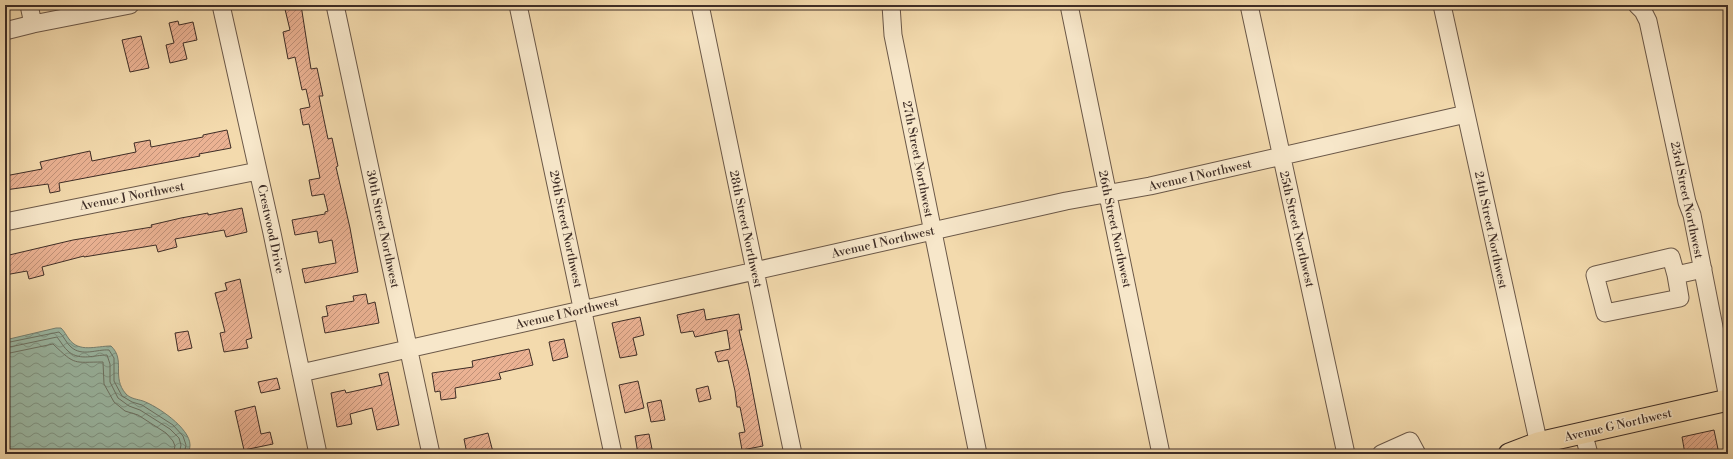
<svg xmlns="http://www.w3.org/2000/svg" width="1733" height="459" font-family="'Libre Bodoni',serif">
	<defs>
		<pattern id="water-waves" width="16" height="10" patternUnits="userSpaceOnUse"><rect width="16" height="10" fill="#9bbba8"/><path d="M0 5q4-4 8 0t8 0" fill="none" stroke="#809889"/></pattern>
		<pattern id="building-hatch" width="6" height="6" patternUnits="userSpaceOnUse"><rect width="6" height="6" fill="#ebb293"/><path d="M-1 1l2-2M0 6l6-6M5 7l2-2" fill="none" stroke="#c09178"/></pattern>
	</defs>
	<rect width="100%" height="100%" fill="#f3daad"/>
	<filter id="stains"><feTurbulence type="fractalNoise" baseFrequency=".005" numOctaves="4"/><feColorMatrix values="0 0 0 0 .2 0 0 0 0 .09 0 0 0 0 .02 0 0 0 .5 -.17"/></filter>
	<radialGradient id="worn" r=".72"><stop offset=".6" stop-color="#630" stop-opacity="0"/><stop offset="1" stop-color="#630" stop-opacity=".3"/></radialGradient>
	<!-- water -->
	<path fill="url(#water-waves)" stroke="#768274" d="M56,328H61C65,332 66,335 69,339C79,353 96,346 111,346C126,360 111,377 126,394C131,399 137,399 143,401C157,406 190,428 190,445C190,448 189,451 188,454H5V340Z"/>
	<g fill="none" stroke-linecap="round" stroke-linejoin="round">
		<!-- shore -->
		<path stroke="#6c7467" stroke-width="1" d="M5,343L59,332C64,336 66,343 71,347C82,357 97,349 109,350L114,358V381L122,396L132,402L142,405L173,425L183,436L186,445L184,454
			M5,348L57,337C61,342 64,348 69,352C81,361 94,355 107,355L110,364V382L118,398L129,406L140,410L170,429L179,438L181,445L179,454
			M5,354L53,344C76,366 73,362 103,362L104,384L114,402L125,411L138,415L166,433L173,441L175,446L173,454"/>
	</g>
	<!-- building -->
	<path fill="url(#building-hatch)" stroke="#3e2d26" d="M284,5H301L311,69L317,68L323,96H319L328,139L332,138L338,166L336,167L350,228L358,272L305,283L302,269L336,263L332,240L319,243L317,231L295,235L292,220L325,214V212L328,211L324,194L312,196L309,180L320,178L309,124L303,125L300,109L310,107L306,89L302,90L295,57L288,59L283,32L290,30Z
		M178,21L179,25L193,22L197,40L183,43L187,59L170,63L166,45L174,43L169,23Z
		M141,36L149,68L130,72L122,40Z
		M227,130L231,148L199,154L200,156L59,183L60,191L50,193L48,184L5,190V176L42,169L40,162L90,151L92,161L136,152L134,143L150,140L151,147L203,137V135Z
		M242,208L247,232L226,237L224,230L175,239L177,247L158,252L156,245L84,257V256L42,267L44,275L29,279L27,271L5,275V256L73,240L152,227L151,225L181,218L208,213V215Z
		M240,279L252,338L246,340L248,348L224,352L220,333L225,332L215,293L227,290L225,283Z
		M366,294L368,304L375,302L379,323L325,333L322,317L328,316L326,306L354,301L353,296Z
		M704,309L706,320L739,314L742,330H739L749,372L763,446L742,450L739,433L745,432L740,407H737L735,391L728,360L718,362L715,352L730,349L727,330L695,337L693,331L681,333L677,315Z
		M640,317L644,335L633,338L637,355L620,358L612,323Z
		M188,331L192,348L178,351L175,333Z
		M564,339L568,357L553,361L549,342Z
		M529,349L533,365L499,373L501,379L455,388L456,398L441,400L440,391L435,392L432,373L473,367L472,361Z
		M388,372L399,425L377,430L372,408L350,414L352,424L337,427L331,393L345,390L346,393L382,385L379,374Z
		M277,378L280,389L261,393L258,382Z
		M638,381L644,408L625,413L619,385Z
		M708,386L711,399L699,402L696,389Z
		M661,400L665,420L651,422L647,403Z
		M255,406L261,434L270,432L273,444L244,450L235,411Z
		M1714,430L1719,454H1685L1682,437Z
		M488,433L493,452L467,454L464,439Z
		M649,434L653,454H638L635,436Z"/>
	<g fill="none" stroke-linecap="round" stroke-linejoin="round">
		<defs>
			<path id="minor" d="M29,5L33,24
				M221,5L272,233L318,454
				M335,5L431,454
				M518,5L613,454
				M700,5L793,454
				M891,5L893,35L978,454
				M1069,5L1161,454
				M1249,5L1346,454
				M1442,5L1541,454
				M1637,5L1643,11L1648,21L1687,202L1692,215L1728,398
				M5,31L33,24L130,5
				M5,222L258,171
				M1676,275L1671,257L1595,275L1605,313L1680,298L1676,275L1703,269
				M301,373L1066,201L1150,186L1466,114
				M1583,432L1589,454
				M1381,454L1410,441L1417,454"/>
			<path id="major" d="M1509,454L1538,443L1728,400"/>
		</defs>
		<!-- minor casing -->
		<use href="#minor" stroke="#6b5848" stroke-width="19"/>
		<!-- major casing -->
		<use href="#major" stroke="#3e2d26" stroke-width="23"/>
		<!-- minor -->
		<use href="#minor" stroke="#f7e7ca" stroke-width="17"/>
		<!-- major -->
		<use href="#major" stroke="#f3daad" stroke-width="21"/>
	</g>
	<g text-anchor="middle" stroke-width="3" stroke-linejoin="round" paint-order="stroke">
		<!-- street labels -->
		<g font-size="12" fill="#3e2d26" stroke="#f7e7ca">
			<text transform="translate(918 159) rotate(79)" y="4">27th Street Northwest</text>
			<text transform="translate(1200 175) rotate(-13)" y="4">Avenue I Northwest</text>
			<text transform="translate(132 196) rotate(-11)" y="4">Avenue J Northwest</text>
			<text transform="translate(1687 200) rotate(78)" y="4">23rd Street Northwest</text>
			<text transform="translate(271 229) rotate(78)" y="4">Crestwood Drive</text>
			<text transform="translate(383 229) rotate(78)" y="4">30th Street Northwest</text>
			<text transform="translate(566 229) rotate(78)" y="4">29th Street Northwest</text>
			<text transform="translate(746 229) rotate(78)" y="4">28th Street Northwest</text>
			<text transform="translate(1115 229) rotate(78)" y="4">26th Street Northwest</text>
			<text transform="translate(1297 229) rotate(77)" y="4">25th Street Northwest</text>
			<text transform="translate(1491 230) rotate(78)" y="4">24th Street Northwest</text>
			<text transform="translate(883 242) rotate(-13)" y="4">Avenue I Northwest</text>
			<text transform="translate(567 313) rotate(-13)" y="4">Avenue I Northwest</text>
			<text transform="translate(1618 425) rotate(-13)" y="4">Avenue G Northwest</text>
		</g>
	</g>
	<!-- margin -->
	<rect width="1733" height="459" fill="none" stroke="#f3daad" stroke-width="20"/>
	<rect x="6" y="6" width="1721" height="447" fill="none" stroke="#3e2d26" stroke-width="2"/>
	<rect x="10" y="10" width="1713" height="439" fill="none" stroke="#3e2d26"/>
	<rect width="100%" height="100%" filter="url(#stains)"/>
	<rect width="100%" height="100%" fill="url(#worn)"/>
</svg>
